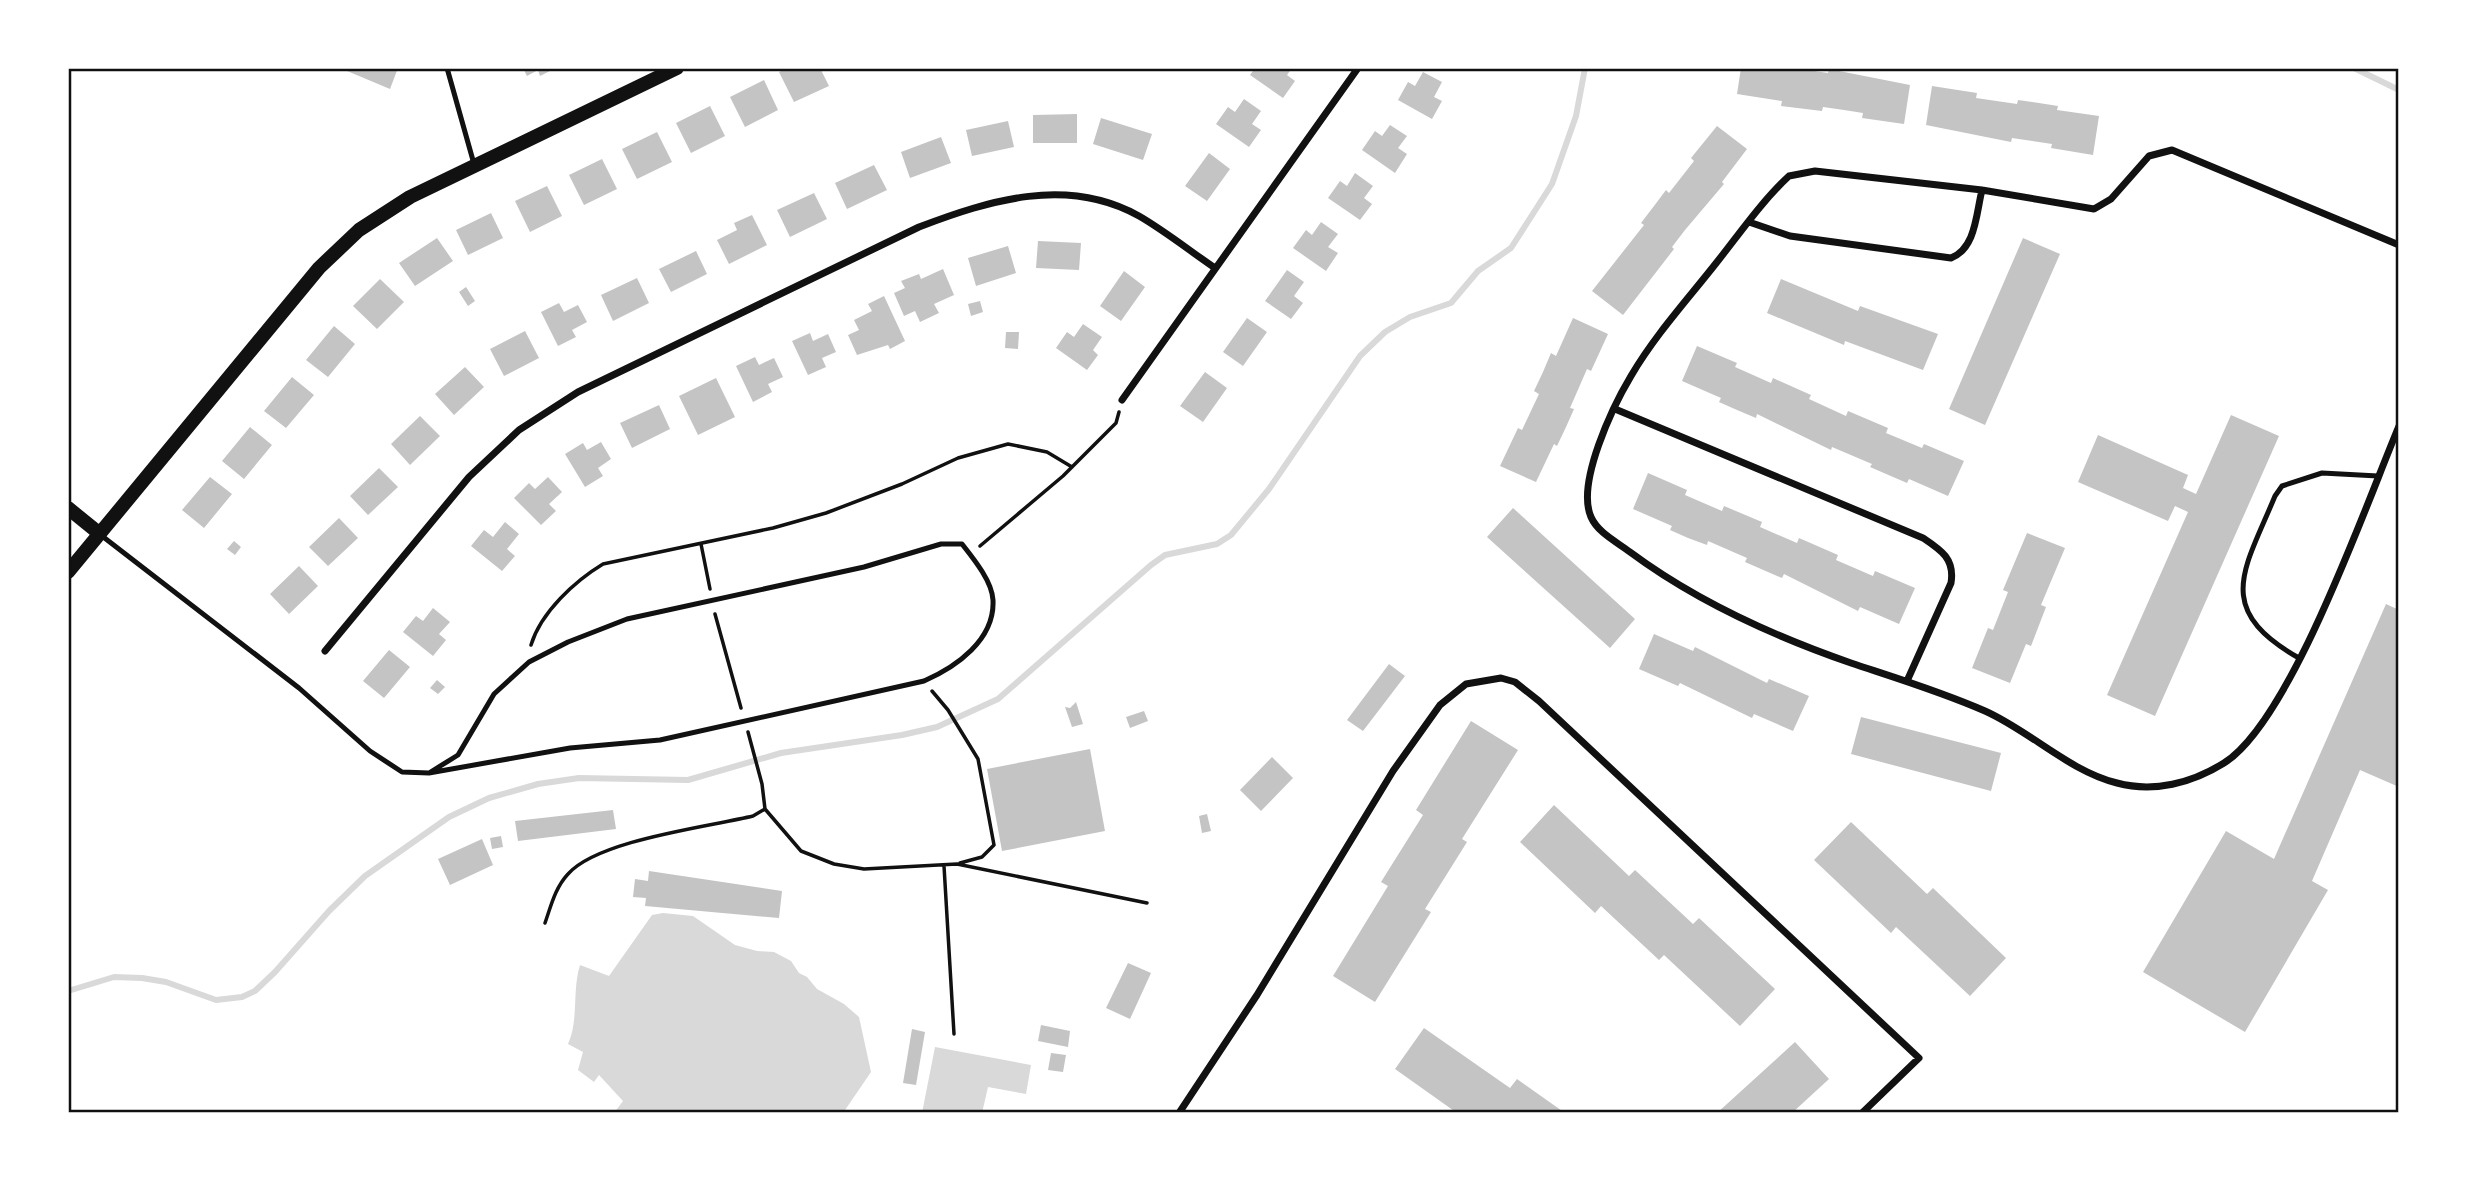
<svg xmlns="http://www.w3.org/2000/svg" width="2467" height="1181" font-family="Helvetica,sans-serif">
	<rect width="100%" height="100%" fill="#fff"/>
	<!-- water -->
	<path fill="#d9d9d9" d="M663,913L693,916L735,945L757,951L774,952L791,961L799,973L807,977L817,989L844,1004L859,1017L871,1072L843,1113H614L623,1101L599,1075L594,1082L578,1070L583,1052L568,1044C579,1020 572,990 580,965L609,976L652,915Z
		M935,1047L1031,1065L1026,1094L988,1087L982,1113H922Z"/>
	<g fill="none" stroke-linecap="round" stroke-linejoin="round">
		<!-- stream -->
		<path stroke="#d9d9d9" stroke-width="6" d="M2354,68L2399,90
			M68,991L114,977L142,978L166,982L216,1000L242,997L255,991L275,972L329,911L365,876L449,817L489,798L538,784L579,778L688,780L781,753L902,735L937,727L998,699L1151,565L1165,555L1217,544L1231,535L1269,489L1360,356L1385,332L1410,317L1451,303L1478,271L1511,248L1552,184L1576,116L1585,68"/>
	</g>
	<!-- building -->
	<path fill="#c4c4c4" d="M340,68H398L390,89Z
		M523,68H556L540,76L538,70L527,76Z
		M788,68H820L829,86L794,102L779,72Z
		M1255,68H1292L1287,75L1295,81L1283,98L1250,75Z
		M1741,68H1794L1828,73L1829,69L1910,85L1904,124L1862,118L1863,113L1844,110L1823,107L1822,111L1781,106L1782,101L1737,94Z
		M1423,72L1442,82L1434,97L1442,101L1432,119L1398,100L1408,82L1415,86Z
		M764,80L778,110L745,127L730,97Z
		M1932,86L1977,93L1976,98L2017,104L2018,100L2039,103L2058,106L2057,110L2099,116L2093,155L2051,148L2052,144L2012,138L2011,142L1926,125Z
		M1244,99L1261,111L1252,124L1261,130L1249,147L1216,124L1228,107L1235,112Z
		M710,106L725,136L691,153L676,123Z
		M1077,114V143H1033V115Z
		M1101,118L1152,134L1143,160L1093,144Z
		M1008,121L1014,147L972,156L966,130Z
		M1390,125L1407,136L1398,148L1407,154L1395,173L1362,150L1375,131L1382,136Z
		M1717,126L1747,149L1722,182L1724,184L1685,230L1672,247L1674,249L1623,315L1592,291L1644,225L1641,223L1654,206L1666,190L1669,193L1694,161L1691,158Z
		M657,132L672,162L637,179L622,149Z
		M941,137L951,163L910,178L901,152Z
		M1209,153L1230,169L1207,201L1185,186Z
		M602,159L617,189L584,205L569,175Z
		M874,165L887,190L847,209L835,183Z
		M1355,173L1373,186L1364,198L1372,204L1360,220L1328,198L1340,181L1347,186Z
		M547,186L562,216L530,232L515,201Z
		M814,193L827,219L790,237L777,210Z
		M491,213L503,238L468,255L456,230Z
		M752,215L767,245L729,264L717,240L737,230L734,223Z
		M1321,222L1338,234L1328,247L1338,253L1326,271L1293,248L1306,230L1312,235Z
		M437,238L453,261L415,286L399,263Z
		M2023,238L2060,254L1985,425L1949,409Z
		M1038,241L1081,243L1079,270L1036,268Z
		M1008,246L1016,273L976,286L968,258Z
		M696,251L707,274L671,292L659,269Z
		M943,269L954,295L934,304L939,313L920,322L915,311L904,316L894,293L905,288L901,281L919,274L921,279Z
		M1287,270L1304,282L1294,296L1303,303L1291,319L1265,301Z
		M1124,271L1145,287L1121,321L1100,306Z
		M637,278L649,303L613,321L601,295Z
		M380,279L404,302L377,329L353,306Z
		M1781,279L1858,311L1860,306L1938,334L1923,370L1845,341L1844,345L1767,313Z
		M466,287L475,301L468,306L459,292Z
		M884,296L905,341L890,349L888,345L857,355L848,335L859,330L854,320L872,311L868,304Z
		M980,301L983,312L971,316L968,304Z
		M559,303L564,312L578,305L587,322L572,330L576,337L558,346L541,312Z
		M1247,318L1267,332L1243,366L1223,352Z
		M1573,318L1608,334L1591,371L1587,369L1570,408L1574,409L1566,427L1557,446L1554,444L1536,482L1500,466L1518,428L1522,430L1539,394L1534,391L1543,372L1551,353L1556,356Z
		M1083,324L1102,337L1093,350L1098,355L1087,370L1056,348L1067,332L1074,337Z
		M334,326L355,344L328,377L306,360Z
		M525,331L539,358L504,376L490,349Z
		M1006,332H1019L1018,349L1005,348Z
		M810,333L813,341L828,334L836,352L822,358L826,367L808,375L792,341Z
		M1697,346L1737,363L1735,367L1771,383L1773,378L1811,395L1809,399L1846,416L1848,411L1888,428L1886,433L1922,448L1924,444L1964,461L1948,496L1909,479L1907,483L1870,467L1872,464L1832,447L1831,450L1757,414L1756,418L1737,410L1719,402L1721,398L1682,381Z
		M755,357L759,365L774,358L783,377L768,384L772,392L753,402L736,366Z
		M465,367L484,387L454,415L435,394Z
		M1205,372L1227,388L1203,422L1180,406Z
		M292,377L314,395L286,428L264,411Z
		M716,378L735,417L698,435L679,396Z
		M659,405L670,429L632,448L620,423Z
		M2231,415L2279,436L2155,716L2107,695L2188,512L2175,506L2168,521L2078,482L2098,435L2188,475L2183,488L2196,494Z
		M420,416L440,436L410,465L391,444Z
		M250,427L272,445L244,479L222,461Z
		M601,442L611,459L598,468L603,476L585,487L565,454L583,443L587,450Z
		M379,468L398,487L368,515L350,496Z
		M1648,473L1687,490L1685,495L1722,511L1724,506L1762,522L1760,527L1797,543L1799,538L1838,555L1836,560L1873,576L1875,571L1915,588L1899,624L1860,607L1858,611L1784,574L1782,578L1745,562L1747,558L1708,541L1707,545L1688,538L1670,530L1672,526L1633,509Z
		M210,477L232,494L204,528L182,510Z
		M548,477L562,492L549,504L556,511L541,525L514,498L529,483L535,489Z
		M1513,508L1635,619L1610,648L1487,537Z
		M339,518L358,538L328,566L309,547Z
		M505,522L519,534L507,549L515,556L502,571L471,546L484,530L493,537Z
		M2027,533L2065,548L2041,605L2046,607L2031,646L2026,644L2010,683L1972,668L1988,628L1993,630L2008,592L2003,590Z
		M234,541L241,547L235,555L227,549Z
		M299,566L318,586L289,614L270,594Z
		M2386,604L2399,610V787L2360,770L2312,881L2328,890L2245,1032L2143,972L2226,831L2274,859Z
		M433,608L450,622L439,634L446,640L433,656L403,632L416,616L423,621Z
		M1654,634L1693,651L1695,647L1767,683L1769,679L1809,696L1793,731L1754,714L1752,718L1680,683L1678,686L1639,669Z
		M389,650L410,667L384,698L363,681Z
		M1389,664L1405,676L1363,731L1347,720Z
		M437,680L445,687L438,694L430,688Z
		M1076,702L1083,724L1072,727L1065,707L1070,708Z
		M1144,711L1148,721L1130,728L1126,717Z
		M1861,717L2001,753L1991,791L1851,754Z
		M1471,721L1518,750L1462,839L1467,842L1425,909L1431,912L1375,1002L1333,976L1388,886L1381,882L1423,815L1416,810Z
		M1090,749L1105,831L1002,851L987,769Z
		M1272,757L1293,778L1261,811L1240,790Z
		M1554,805L1629,876L1635,870L1693,924L1699,918L1775,989L1740,1026L1664,955L1659,960L1601,906L1595,913L1520,842Z
		M613,810L616,829L518,841L515,821Z
		M1207,814L1211,831L1202,833L1199,816Z
		M1851,822L1927,894L1933,888L2006,958L1970,996L1896,927L1891,933L1814,860Z
		M501,836L503,847L492,849L490,838Z
		M482,839L493,865L450,885L438,859Z
		M649,871L782,891L779,918L645,906L646,898L633,897L635,879L648,881Z
		M1128,963L1151,973L1130,1019L1106,1008Z
		M1041,1025L1070,1031L1068,1047L1038,1041Z
		M1424,1028L1510,1088L1517,1079L1565,1113H1457L1395,1069Z
		M912,1029L925,1032L916,1085L903,1083Z
		M1795,1042L1829,1079L1792,1113H1717Z
		M1051,1053L1066,1055L1063,1072L1048,1070Z"/>
	<g fill="none" stroke-linecap="round" stroke-linejoin="round">
		<!-- path -->
		<path stroke="#111" stroke-width="3.5" d="M701,544L710,589
			M980,546L1063,476L1116,423L1119,412
			M715,614L741,708
			M531,645C541,612 575,581 603,564L773,528L826,513L902,484L958,458L1008,444L1047,452L1072,467
			M932,691L948,710L978,759L994,845L982,857L960,863
			M765,809L801,851L834,864L864,869L957,864L1147,903
			M944,866L954,1034
			M545,923C551,906 555,888 568,874C598,840 707,827 753,816L765,809L762,784L748,732"/>
		<!-- service -->
		<path stroke="#111" stroke-width="5" d="M447,68L474,164
			M102,536L299,688L370,751L402,772L429,773L458,755L494,694L529,662L568,642L627,619L864,567L941,544H962C973,558 992,581 993,600C995,640 956,667 924,681L660,740L570,748L429,773
			M2299,658C2212,609 2245,569 2275,496L2282,486L2322,473L2378,476"/>
		<!-- minor -->
		<path stroke="#111" stroke-width="7" d="M1749,222L1790,236L1951,258C1976,248 1976,214 1982,190
			M2399,245L2172,150L2149,156L2111,199L2094,209L1982,190L1815,171L1789,176C1762,201 1740,233 1717,262C1688,299 1655,335 1631,376C1613,406 1576,483 1591,517C1598,533 1617,542 1630,552C1696,601 1773,636 1851,663C1896,678 1942,692 1985,711C2030,731 2069,771 2117,783C2154,793 2192,783 2224,763C2291,721 2366,504 2399,426
			M1122,400L1358,68
			M1615,409L1923,538C1941,550 1955,559 1951,583L1907,681
			M325,651L469,477L519,430L578,392L919,227C990,200 1067,176 1139,216C1165,231 1190,251 1215,268
			M1179,1113L1257,995L1393,771L1440,705L1466,684L1501,678L1515,682L1539,701L1919,1058L1862,1113"/>
		<!-- secondary -->
		<path stroke="#111" stroke-width="14" d="M68,508L100,534
			M68,572L319,268L359,230L410,197L677,68"/>
	</g>
	<!-- border -->
	<rect width="2467" height="1181" fill="none" stroke="#ffffff" stroke-width="140"/>
	<rect x="70" y="70" width="2327" height="1041" fill="none" stroke="#111" stroke-width="2.5"/>
</svg>
